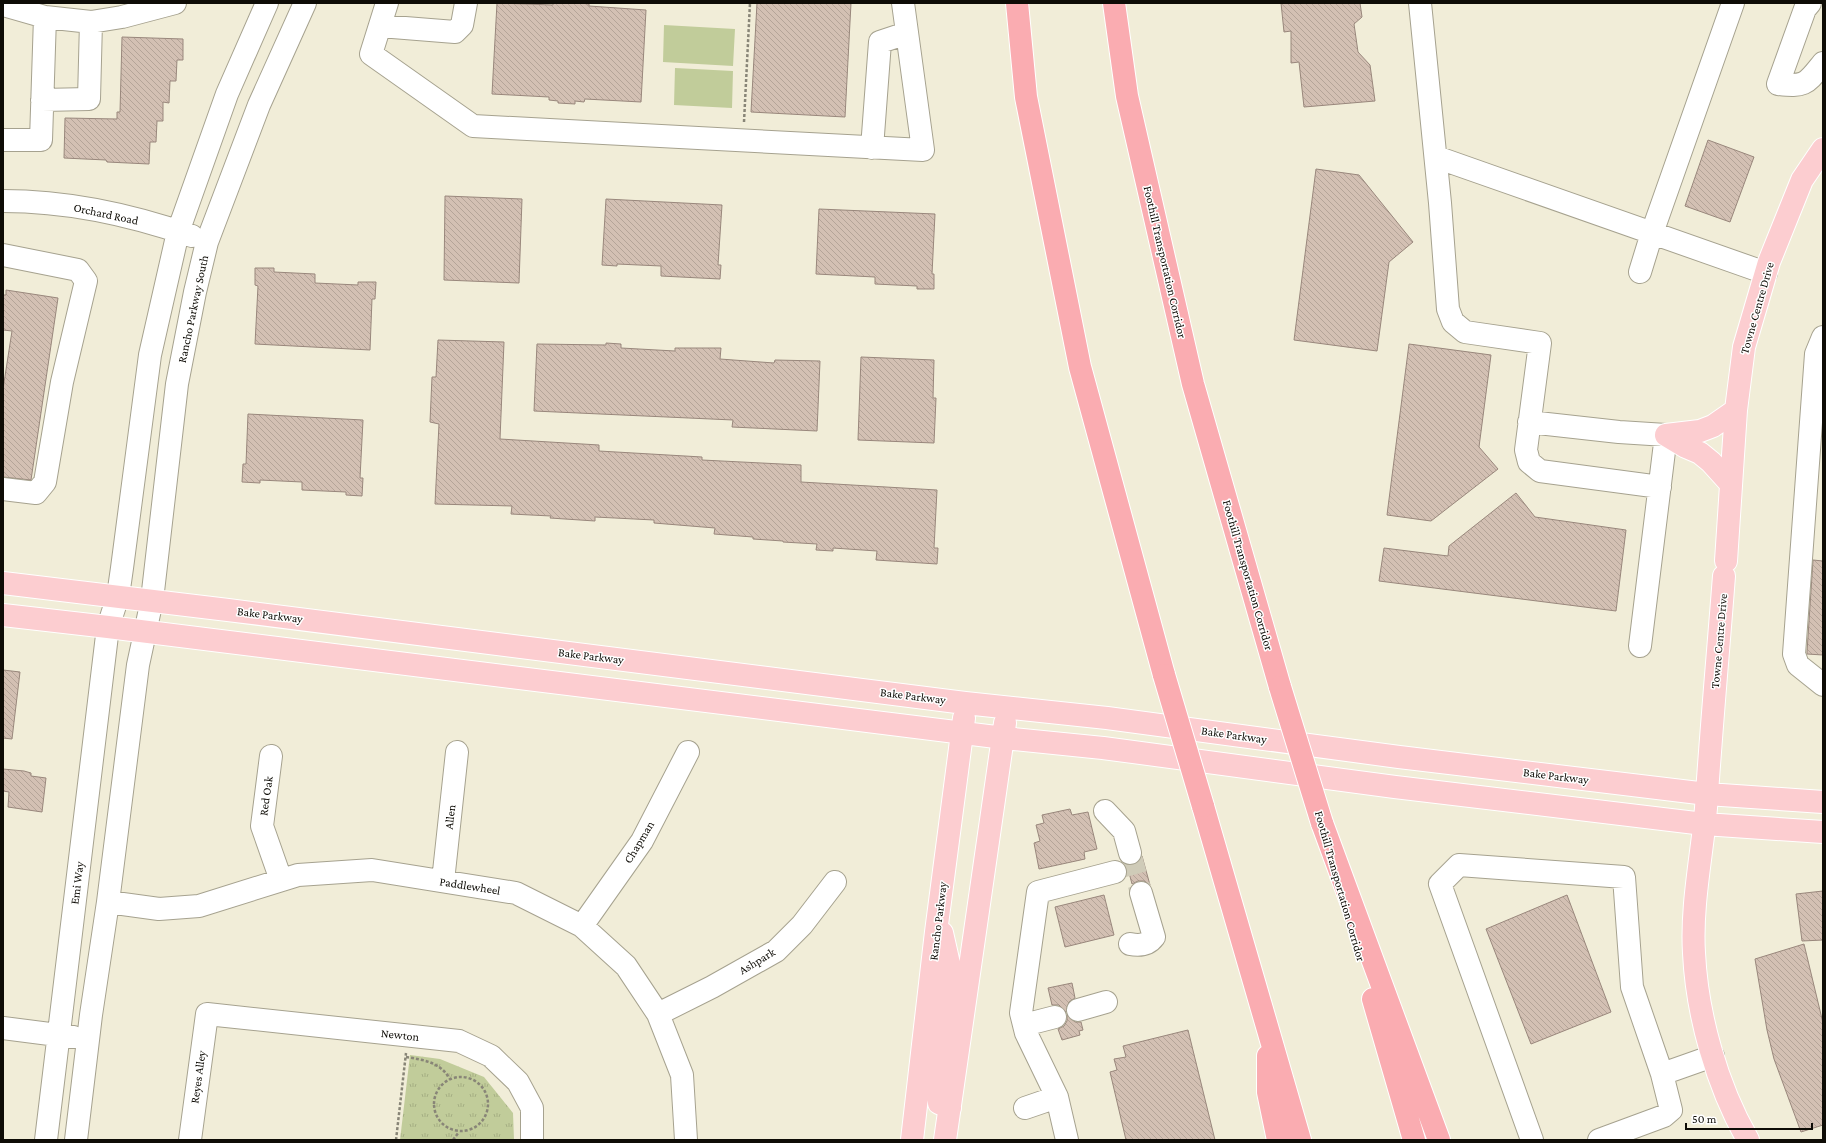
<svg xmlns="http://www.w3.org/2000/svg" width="1826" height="1143" font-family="'Crimson Pro',serif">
	<defs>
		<pattern id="grass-tufts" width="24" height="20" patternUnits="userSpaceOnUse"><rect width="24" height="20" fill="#c1cc9a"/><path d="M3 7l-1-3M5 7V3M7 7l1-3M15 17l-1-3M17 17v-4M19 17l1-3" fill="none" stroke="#a5ae83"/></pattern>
		<pattern id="building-back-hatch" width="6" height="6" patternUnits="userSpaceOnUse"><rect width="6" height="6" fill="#d3c0b3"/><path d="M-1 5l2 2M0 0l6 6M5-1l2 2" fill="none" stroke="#b4a498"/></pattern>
	</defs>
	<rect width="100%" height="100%" fill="#f1edd8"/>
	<!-- grass -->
	<path fill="url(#grass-tufts)" d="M410,1055L440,1059L484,1077L513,1113L514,1140H400Z"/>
	<!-- pitch -->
	<path fill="#c1cc9a" d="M664,25L735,29L733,66L663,62Z
		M675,68L733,71L732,108L674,105Z"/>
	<!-- building -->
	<path fill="url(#building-back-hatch)" stroke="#99877c" d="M497,3L553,5V3H580L589,4V6L646,10L641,102L585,99L584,102L575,101V104L558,103V101L549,100V97L492,94Z
		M757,3H851L845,117L751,112Z
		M1281,3H1360L1362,17L1354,24L1358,52L1370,65L1375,101L1304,107L1299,62L1291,63V31L1284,32Z
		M122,37L183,39V60H177L176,81H170L169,103L163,102V121H157L156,142H150L149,164L107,162L106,160L64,158L65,118L117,119V112H120Z
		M1708,140L1754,157L1730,222L1685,206Z
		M1316,169L1359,175L1413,242L1389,262L1377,351L1294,340Z
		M445,196L522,199L519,283L444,280Z
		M606,199L722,205L718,265H721L720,279L661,276V266L617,264V266L602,265Z
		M819,209L935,214L932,274H934V289H917V286L875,284V277L816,274Z
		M255,268H274V272L315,274V283L358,285V282H376L375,299H372L370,350L255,344L258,286L255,285Z
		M6,290L58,298L31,480L3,477V389L12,331L3,330V295H6Z
		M438,340L504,342L500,439L599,445V451L702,457V460L801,465V482L937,490L934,548H938L937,564L876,560L877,551L833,548V551L816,550L817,544L783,542V541L753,539V537L714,534L715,528L654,523V520L595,517V521L550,518L551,516L511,514L512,506L435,504L439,424L430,422L432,377H436Z
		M606,343L621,344V348L675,351V348H721L720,359L774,363L775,360L820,361L817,431L732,427L733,420L534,411L537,344L606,345Z
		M1409,344L1491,355L1479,447L1498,469L1431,521L1387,515Z
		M861,357L934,360L933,398H936L934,443L858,440Z
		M248,414L363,420L360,478H363L362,496L346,495V492L302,490V482L260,480V483L242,482L243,464H246Z
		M1516,493L1535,517L1626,530L1616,611L1379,581L1384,548L1448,556L1449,546Z
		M1813,560L1823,561V655L1807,654V652Z
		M3,670L20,672L12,739L3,738Z
		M3,769L24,771L31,773V776L46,778L42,812L8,807L9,792L3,791Z
		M1070,809L1072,815L1088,812L1097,849L1084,852L1085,859L1039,869L1034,843L1040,841L1036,825L1044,823L1042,815Z
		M1142,856L1150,885L1144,881H1138L1132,884L1127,865H1134L1139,861Z
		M1823,891V940L1802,941L1796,894Z
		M1104,895L1114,935L1065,947L1055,907Z
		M1567,895L1611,1012L1531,1044L1486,929Z
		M1804,944L1823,1023V1125L1801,1132L1774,1059L1767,1030L1755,959Z
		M1072,983L1075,998L1069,1002L1066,1012L1059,1005H1052L1048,988Z
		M1067,1015L1075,1022H1081L1083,1030L1079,1031L1080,1035L1062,1040L1058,1029L1064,1026L1067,1021Z
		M1188,1030L1215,1140H1126L1110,1072L1117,1070L1114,1059L1126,1057L1123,1046Z"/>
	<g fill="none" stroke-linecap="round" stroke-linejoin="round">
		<!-- minor-tunnel -->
		<path stroke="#cfcbb8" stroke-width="22" stroke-dasharray="22 11" stroke-linecap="butt" d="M1130,853L1141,893"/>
		<defs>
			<path id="minor" d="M387,3L371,54L473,126L923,150L903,3
				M1420,3L1440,203L1448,309L1453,322L1465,332L1540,343L1526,450L1529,462L1540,471L1660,487
				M1810,3L1805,9L1778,84C1806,87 1806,84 1823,63
				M3,5L45,17L41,140H3
				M45,17L91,22L122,17L175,3
				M380,26L455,32L462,25L466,3
				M42,100L89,99L91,22
				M872,148L880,42L907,33
				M1436,157L1766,273
				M3,201C67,201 132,215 192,236
				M3,255L78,270L86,281L62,382L45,482L36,493L3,489
				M1640,272L1652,233L1733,3
				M1823,337L1816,354L1794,654L1798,665L1823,685
				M1529,422L1619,432L1666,435L1640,646
				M271,756L262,826L281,880
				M1105,811L1124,831L1130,853
				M443,881L457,752
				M108,902L159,909L199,906L298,875L372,870L516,893L582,926L626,966L658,1014L682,1075L686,1140
				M582,926L642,841L688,752
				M1130,944C1140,946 1148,945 1154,937L1141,893
				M1078,1010L1106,1002
				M658,1014L712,987L776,951L802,925L835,882
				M1024,1025L1055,1017
				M3,1028L73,1037
				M1662,1074L1713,1056
				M1057,1097L1026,1033L1021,1013L1038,892L1115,872
				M1025,1108L1057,1097L1067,1140
				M46,1140L108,627L118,596L122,568L150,355L178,232L227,94L267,3
				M76,1140L91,1015L108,902L138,665L152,600L177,384L195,292L207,242L259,105L305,3
				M190,1140L207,1014L459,1041L491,1056L518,1082L532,1108V1140
				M1532,1140L1440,884L1459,865L1624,877L1632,987L1662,1074L1671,1110L1664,1116L1599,1140"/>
			<path id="major" d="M1666,435L1686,447L1700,453L1711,462L1730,483
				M1666,435L1700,431L1713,426L1736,410
				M1726,561L1736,410L1744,347L1769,262L1802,180L1823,149
				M1724,576C1718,654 1711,731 1706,808C1702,855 1691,906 1694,953C1697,1015 1717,1086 1748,1140
				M3,583L228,610L965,703L1107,718L1399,757L1707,794L1823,802
				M3,615L108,627L1004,738L1103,748L1395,787L1704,824L1823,832
				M942,933L951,973L937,1084L939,1103L950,1108
				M912,1140L936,932L964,718
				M945,1140L1005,723"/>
			<path id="highway" d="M1017,3L1026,97L1080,367L1164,675
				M1114,3L1127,96L1193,384L1280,687
				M1203,806L1300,1140
				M1322,823L1439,1140
				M1373,999L1414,1140
				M1268,1056V1092L1278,1140"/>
		</defs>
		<!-- minor casing -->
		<use href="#minor" stroke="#a6a28f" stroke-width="24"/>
		<!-- major casing -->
		<use href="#major" stroke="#fff" stroke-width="24"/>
		<!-- highway casing -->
		<use href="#highway" stroke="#fff" stroke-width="24"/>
		<!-- path -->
		<path stroke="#888577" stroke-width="2.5" stroke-dasharray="3 2" stroke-linecap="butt" d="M744,122L750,3
			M406,1057C424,1060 440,1062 450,1079
			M434 1104a27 27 0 1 1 54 0a27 27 0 1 1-54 0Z
			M396,1140L406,1053
			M453,1140L459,1132"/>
		<!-- minor -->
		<use href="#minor" stroke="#fff" stroke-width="22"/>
		<!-- major -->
		<use href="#major" stroke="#fccdd0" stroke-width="22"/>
		<!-- highway -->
		<use href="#highway" stroke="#faacb1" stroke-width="22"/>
		<defs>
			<path id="highway-bridge" d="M1164,675L1203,806
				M1280,687L1322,823"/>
		</defs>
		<!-- highway-bridge casing -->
		<use href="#highway-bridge" stroke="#fff" stroke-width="24" stroke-linecap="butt"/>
		<!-- highway-bridge -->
		<use href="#highway-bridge" stroke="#faacb1" stroke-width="22"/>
	</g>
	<g text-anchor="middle" stroke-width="3" stroke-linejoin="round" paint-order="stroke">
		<!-- street labels -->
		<g font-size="12" fill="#0e0c06" stroke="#fff">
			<text transform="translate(106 214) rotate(12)" y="4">Orchard Road</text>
			<text transform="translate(1165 262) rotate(77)" y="4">Foothill Transportation Corridor</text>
			<text transform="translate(1757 308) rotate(-74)" y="4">Towne Centre Drive</text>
			<text transform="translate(193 309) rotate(-78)" y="4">Rancho Parkway South</text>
			<text transform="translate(1248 575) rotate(74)" y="4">Foothill Transportation Corridor</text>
			<text transform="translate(270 615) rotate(7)" y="4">Bake Parkway</text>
			<text transform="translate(1719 641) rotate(-85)" y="4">Towne Centre Drive</text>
			<text transform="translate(591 656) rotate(7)" y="4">Bake Parkway</text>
			<text transform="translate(913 696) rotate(7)" y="4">Bake Parkway</text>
			<text transform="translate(1234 735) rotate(8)" y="4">Bake Parkway</text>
			<text transform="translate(1556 776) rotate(7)" y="4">Bake Parkway</text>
			<text transform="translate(266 796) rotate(-82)" y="4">Red Oak</text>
			<text transform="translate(450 817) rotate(-83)" y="4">Allen</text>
			<text transform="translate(639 842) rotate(-59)" y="4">Chapman</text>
			<text transform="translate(77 883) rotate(-83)" y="4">Emi Way</text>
			<text transform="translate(470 886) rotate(9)" y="4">Paddlewheel</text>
			<text transform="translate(1340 886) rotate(74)" y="4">Foothill Transportation Corridor</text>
			<text transform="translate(938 921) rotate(-83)" y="4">Rancho Parkway</text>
			<text transform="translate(757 961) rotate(-31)" y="4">Ashpark</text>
			<text transform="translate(400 1035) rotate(6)" y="4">Newton</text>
			<text transform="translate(198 1077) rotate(-82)" y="4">Reyes Alley</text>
		</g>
	</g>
	<!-- border -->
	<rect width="1826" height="1143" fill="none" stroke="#0e0c06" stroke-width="8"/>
	<!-- scale -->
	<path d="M1686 1123v6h126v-6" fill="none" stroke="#0e0c06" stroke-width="2"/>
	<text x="1692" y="1123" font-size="12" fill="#0e0c06" stroke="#ffffff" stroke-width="3" paint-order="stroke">50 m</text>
</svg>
